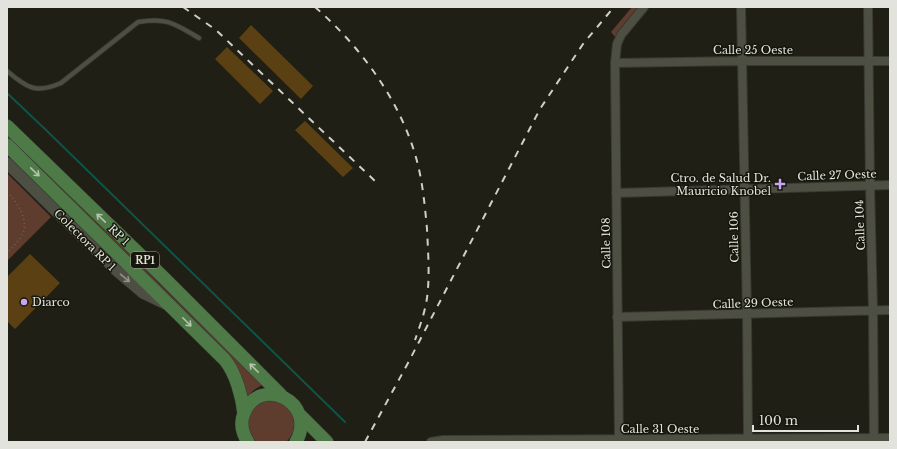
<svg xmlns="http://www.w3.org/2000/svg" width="897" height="449" font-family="'Libre Baskerville',serif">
	<rect width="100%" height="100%" fill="#1f1f15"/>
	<!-- green -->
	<path fill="#5e3c2e" d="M632,7H641L616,38L611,32Z
		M7,136L38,161L99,224L262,385L254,390L246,398L237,377L7,142Z
		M7,173L51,217L7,261Z
		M271,400C277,401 282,402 286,406C297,415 297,433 286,442H257C244,433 246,416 256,406C260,402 266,401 271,400Z"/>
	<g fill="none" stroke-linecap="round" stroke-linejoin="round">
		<!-- stream -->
		<path stroke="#0f5446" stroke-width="2" d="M7,93L46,130L345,422"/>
	</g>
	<!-- building -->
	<path fill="#5b4014" d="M251,25L313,86L301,99L239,38Z
		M227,47L273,91L260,104L215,59Z
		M305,121L353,168L343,177L295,130Z
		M30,254L60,283L15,329L7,321V277Z"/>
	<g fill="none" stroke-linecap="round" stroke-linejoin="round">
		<defs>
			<path id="lane" d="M7,71C27,88 36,94 61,83L138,22C167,17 175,24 199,38"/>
			<path id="street" d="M741,7L747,314L748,442
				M868,7L870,185L873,311L874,442
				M615,63L741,61H890
				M616,193L890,185
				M617,317L890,310
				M431,442L443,440L890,438
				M619,442L615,63L617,44L621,35L644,7"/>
			<path id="secondary" d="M7,163L117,271L143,293L166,304"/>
			<path id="primary" d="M7,126L162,276L281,395
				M7,145L225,360C236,374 242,396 244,414
				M300,415L327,442
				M248,442C242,433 240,423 244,413C260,374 318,402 296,442"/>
		</defs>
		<!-- lane casing -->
		<use href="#lane" stroke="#393933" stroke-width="5.5"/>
		<!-- street casing -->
		<use href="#street" stroke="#393933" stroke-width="10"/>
		<!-- secondary casing -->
		<use href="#secondary" stroke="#393933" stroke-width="12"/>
		<!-- primary casing -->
		<use href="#primary" stroke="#393933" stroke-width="14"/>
		<!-- path -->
		<path stroke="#66665d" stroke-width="1.5" stroke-dasharray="1 3" stroke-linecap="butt" d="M7,192C17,201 30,222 22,235C18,242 12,248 7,253"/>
		<!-- lane -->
		<use href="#lane" stroke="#4e4f43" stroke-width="4"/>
		<!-- street -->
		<use href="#street" stroke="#4e4f43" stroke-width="8"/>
		<!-- secondary -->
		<use href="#secondary" stroke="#4e4f43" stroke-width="11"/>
		<!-- primary -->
		<use href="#primary" stroke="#4d7a46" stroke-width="13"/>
		<!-- rail -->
		<path stroke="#cecfc7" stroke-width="2" stroke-dasharray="7 7" stroke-linecap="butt" d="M183,7L216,30L375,181
			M315,7C362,48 403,104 418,165C423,186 425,207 427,229C428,251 430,276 427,298C425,312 420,326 415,340
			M365,442L408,363L540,109L583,44L614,7"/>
	</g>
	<!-- one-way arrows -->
	<defs><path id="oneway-shaft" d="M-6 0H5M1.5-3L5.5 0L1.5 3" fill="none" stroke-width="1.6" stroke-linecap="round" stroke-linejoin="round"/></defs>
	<g stroke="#b5c4af">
		<use href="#oneway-shaft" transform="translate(35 172) rotate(44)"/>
		<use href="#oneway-shaft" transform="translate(101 218) rotate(-136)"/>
		<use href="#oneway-shaft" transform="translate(187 322) rotate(45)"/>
		<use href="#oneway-shaft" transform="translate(254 368) rotate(-135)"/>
	</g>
	<use stroke="#919288" href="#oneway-shaft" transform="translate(125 278) rotate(40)"/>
	<!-- markers -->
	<g fill="#c7a6f0" stroke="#16160c" stroke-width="1.5">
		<path d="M778 178h4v4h4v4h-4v4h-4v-4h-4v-4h4z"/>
		<circle cx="24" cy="302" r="4"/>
	</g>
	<g text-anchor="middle" stroke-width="3" stroke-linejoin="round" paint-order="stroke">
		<!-- shield labels -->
		<rect fill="#16160c" stroke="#a5a69e" stroke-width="1" x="131" y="252" width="28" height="16" rx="3"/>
		<g font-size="10" font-weight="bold" fill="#e2e3dc">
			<text x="145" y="264">RP1</text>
		</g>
		<!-- street labels -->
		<g font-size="11" fill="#e2e3dc" stroke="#16160c">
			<text x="753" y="54">Calle 25 Oeste</text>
			<text transform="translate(837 175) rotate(-2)" y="4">Calle 27 Oeste</text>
			<text transform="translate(860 225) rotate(-92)" y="4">Calle 104</text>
			<text transform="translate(119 235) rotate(44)" y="4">RP 1</text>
			<text transform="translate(734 237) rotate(-91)" y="4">Calle 106</text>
			<text transform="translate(85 240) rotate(45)" y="4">Colectora RP 1</text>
			<text transform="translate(606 243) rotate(-91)" y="4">Calle 108</text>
			<text transform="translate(753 303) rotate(-2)" y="4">Calle 29 Oeste</text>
			<text x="660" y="433">Calle 31 Oeste</text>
		</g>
		<!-- poi labels -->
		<g font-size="11" fill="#e2e3dc" stroke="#16160c" text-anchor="end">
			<text x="771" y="182">Ctro. de Salud Dr.<tspan x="771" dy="13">Mauricio Knobel</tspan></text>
			<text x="32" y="306" text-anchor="start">Diarco</text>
		</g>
	</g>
	<!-- border -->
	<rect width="897" height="449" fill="none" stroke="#e2e3dc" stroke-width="16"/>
	<!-- scale -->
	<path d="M753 425v6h105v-6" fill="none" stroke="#e2e3dc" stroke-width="2"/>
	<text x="759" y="425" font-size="12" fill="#e2e3dc" stroke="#16160c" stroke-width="3" paint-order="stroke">100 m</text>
</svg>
